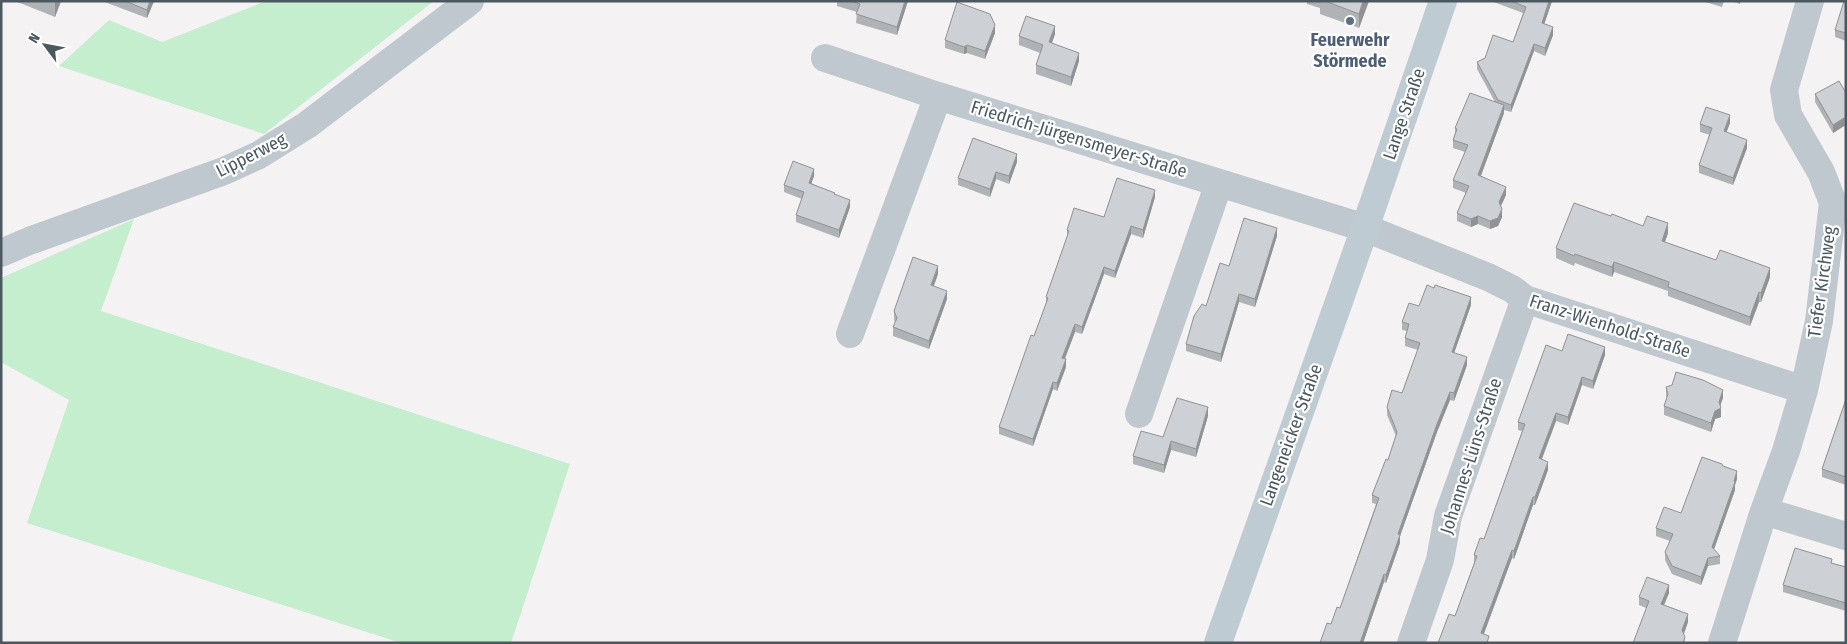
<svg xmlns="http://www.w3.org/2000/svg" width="1847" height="644" font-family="'Fira Sans Condensed',sans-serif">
	<rect width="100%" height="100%" fill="#f4f2f3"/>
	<!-- green -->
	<path fill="#c5eecf" d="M266,1H434L264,134L59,66L109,20L162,42Z
		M134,219L101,311L570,464L511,643H401L27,523L69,400L1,362V278Z"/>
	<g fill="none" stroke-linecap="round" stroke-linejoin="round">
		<!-- street -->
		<path stroke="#bfc8ce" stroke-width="28" d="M825,58L938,96L1365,228L1488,277L1512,289L1525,299L1804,390
			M1,253L29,241L224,171L259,155L307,125L470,1
			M850,334L938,96
			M1139,414L1219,183
			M1764,511L1846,536
			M1411,643L1440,560L1448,516L1525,299
			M1722,643L1764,511L1786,451L1804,390L1819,321L1833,203L1821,172L1788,115L1784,90L1810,1"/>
		<!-- secondary -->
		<path stroke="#bfcbd2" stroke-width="28" d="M1218,643L1365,228L1443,1"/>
	</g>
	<!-- wall -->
	<path fill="#b0b3b6" d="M15,1H61L55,17Z
		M102,1H154L147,18Z
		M837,1H908L897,35L856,23L857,12L837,6Z
		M1307,1H1369L1359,28L1320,14V8L1307,4Z
		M1491,1H1552L1544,24L1553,35L1545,56L1534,51L1511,112L1504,110V113L1481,176L1506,195L1501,206L1502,217L1498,226L1490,229L1478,224L1471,227L1457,221V213L1466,193L1453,188V180L1465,152L1453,148V140L1455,134V128L1495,102L1477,69V62L1485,58L1513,42L1523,13Z
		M1702,1H1724L1722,7Z
		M1731,1H1741L1740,4Z
		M1846,1V41L1835,37V30Z
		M995,33L985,59L967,53L964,54L945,48V40Z
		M1055,34L1052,43L1079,61L1071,86L1036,74V65L1040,53L1019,45V36Z
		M1846,93V128L1844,126L1833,133L1815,102V94Z
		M1730,123L1726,132L1747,148L1733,185L1699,173V165L1710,135L1700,132V124Z
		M1017,162L1009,184L996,179L990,197L958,185V178Z
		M814,176L811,183L835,194L850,207L839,238L796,222V215L802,199L784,192V185Z
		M1155,197L1143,238L1131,234L1115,278L1104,274L1082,334L1075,332L1065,359L1066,367L1057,391L1053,389L1033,446L999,434V427L1034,336L1046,304V297L1067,237V230L1104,217Z
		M1643,226L1668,233L1665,242L1716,260L1770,277L1761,302H1759L1750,326L1668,296V291L1614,272L1612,277L1575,263L1574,266L1556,258V248Z
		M1277,236L1255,307L1239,302L1221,362L1186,351V344L1229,266Z
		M938,274L934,286L947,299L929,349L893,336V327L895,323L894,319V311Z
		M1471,305L1454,353L1467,365L1454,401L1450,400L1437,432L1400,536V543L1386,583L1384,582L1363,643H1320L1340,608L1376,504L1372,503V495L1388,460L1396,436L1387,415V407L1402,393L1418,350L1405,346V338L1407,331L1402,330V322L1419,306Z
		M1562,351L1605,355L1593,389L1582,385L1568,425L1556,421L1542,459L1548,470L1535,505H1533L1514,559L1512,558L1484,634L1489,643L1455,616L1474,563V555L1484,539L1522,431L1518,430V422Z
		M1666,387L1723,398L1720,406L1721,417L1715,419L1711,432L1664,415V406L1667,398L1666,396Z
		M1846,399V485L1822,477V469Z
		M1208,416L1196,457L1171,450L1164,473L1133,464V456L1163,437Z
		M1723,466L1737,479L1735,485V490L1714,549L1720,556V564L1708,566L1701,585L1672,574L1665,560V552L1670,541L1656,536V528L1681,513Z
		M1832,563L1846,567V611L1783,592V585Z
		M1669,593L1664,605L1688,622L1684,634L1685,643L1646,608L1639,605V597Z"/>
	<!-- shaded-wall -->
	<path fill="#909294" d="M56,1H61L55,17V3Z
		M150,1H154L147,18V10Z
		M905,1H908L897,35V27Z
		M1363,1H1369L1359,28V14Z
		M1549,1H1552L1542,31V23Z
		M995,25V33L985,59V51Z
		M1055,26V34L1049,51V42Z
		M1553,27V35L1545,56V48Z
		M1534,44V51L1511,112V105Z
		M967,45V53L964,54V47Z
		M1079,53V61L1071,86V77Z
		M1504,105V113L1478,183V175Z
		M1730,115V123L1724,139V131Z
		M1844,118V126L1833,133V125Z
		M1747,140V148L1733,185V178Z
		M1017,154V162L1009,184V176Z
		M814,169V176L809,190V183Z
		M996,172V179L990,197V189Z
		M1506,187V195L1499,210V202Z
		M1155,190V197L1143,238V230Z
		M850,200V207L839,238V230Z
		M1502,209V217L1498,226L1490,229V221Z
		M1478,216V224L1471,227V219Z
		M1668,223V233L1662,250V241Z
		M1131,226V234L1115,278V271Z
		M1277,228V236L1255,307V299Z
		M1614,262V272L1612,277V267Z
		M938,266V274L931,293V285Z
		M1104,267V274L1082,334V327Z
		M1770,268V277L1761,302V293Z
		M947,291V299L929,349V341Z
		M1759,292V302L1750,326V317Z
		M1239,294V302L1221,362V354Z
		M1471,297V305L1452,359V352Z
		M1075,324V332L1062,365V358Z
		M1605,347V355L1593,389V381Z
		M1467,357V365L1454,401V393Z
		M1066,359V367L1057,391V383Z
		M1582,377V385L1568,425V417Z
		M1053,382V389L1033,446V439Z
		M1723,390V398L1719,409L1721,408V417L1715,419L1711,432V423Z
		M1450,392V400L1437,432L1400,536V543L1386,583V575L1398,534L1437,424Z
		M1208,407V416L1196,457V449Z
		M1556,413V421L1539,466V458Z
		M1171,441V450L1164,473V465Z
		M1548,462V470L1535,505V497Z
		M1737,471V479L1735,485V490L1712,555V547Z
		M1533,497V505L1514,559V551Z
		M1512,550V558L1481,641V633Z
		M1708,558V566L1701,585V577Z
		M1384,574V582L1363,643H1360Z
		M1669,585V593L1661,612V604Z
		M1688,614V622L1682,638V630Z"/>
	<!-- building -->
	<path fill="#cdd0d4" stroke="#909294" d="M125,1H150L147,10Z
		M851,1H905L897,27L856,14L860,4Z
		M1325,1H1363L1359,14Z
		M1511,1H1549L1542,23L1553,27L1545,48L1534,44L1511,105L1498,100L1477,62L1485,58L1493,35L1513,42L1526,7Z
		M1844,1H1846V33L1835,30Z
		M957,2L990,14L995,25L985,51L967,45L964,47L945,40Z
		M1026,16L1055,26L1049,42L1079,53L1071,77L1036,65L1043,45L1019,36Z
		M1839,81L1846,93V120L1844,118L1833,125L1815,94Z
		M1470,93L1504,105L1478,175L1506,187L1499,202L1502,209L1498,218L1490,221L1478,216L1471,219L1457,213L1469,186L1453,180L1468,145L1453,140L1457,129L1455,128Z
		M1706,107L1730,115L1724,131L1747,140L1733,178L1699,165L1712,128L1700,124Z
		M973,138L1017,154L1009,176L996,172L990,189L958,178Z
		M793,161L814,169L809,183L835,193L834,194L850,200L839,230L796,215L804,192L784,185Z
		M1117,178L1155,190L1143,230L1131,226L1115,271L1104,267L1082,327L1075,324L1062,358L1066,359L1057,383L1053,382L1033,439L999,427L1031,335L1034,336L1048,298L1046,297L1069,231L1067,230L1074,208L1104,217Z
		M1574,203L1611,216L1612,214L1643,226L1647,216L1668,223L1662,241L1716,260L1720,250L1770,268L1761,293L1759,292L1750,317L1668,287L1669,282L1614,262L1612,267L1575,254L1574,256L1556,248Z
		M1244,218L1277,228L1255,299L1239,294L1221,354L1186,344L1194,316L1202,304L1206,306L1220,263L1229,266Z
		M913,257L938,266L931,285L947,291L929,341L893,327L897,318L894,311Z
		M1427,285L1434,288L1435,285L1471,297L1452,352L1467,357L1454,393L1450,392L1437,424L1398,534L1400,535L1386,575L1384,574L1360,643H1320L1327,623L1331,624L1337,607L1340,608L1379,498L1372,495L1386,459L1388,460L1397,432L1387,407L1392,390L1402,393L1420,343L1405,338L1409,324L1402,322L1409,303L1419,306Z
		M1568,334L1605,347L1593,381L1582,377L1568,417L1556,413L1539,458L1548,462L1535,497H1533L1514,551L1512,550L1481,633L1489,636L1487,643H1438L1449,614L1455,616L1477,556L1474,555L1480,538L1484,539L1525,424L1518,422L1546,345L1562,351Z
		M1676,372L1703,380L1723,390L1719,402L1721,408L1715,411L1711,423L1664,406L1668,394L1666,387L1672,385Z
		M1177,398L1208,407L1196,449L1171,441L1164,465L1133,456L1141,431L1163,437Z
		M1846,399V477L1822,469Z
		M1702,457L1722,464L1723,466L1737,471L1734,481L1735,482L1712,547L1720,556L1708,558L1701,577L1672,566L1665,552L1673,534L1656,528L1664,507L1681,513Z
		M1795,548L1832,559L1831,563L1846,567V603L1783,585Z
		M1647,577L1669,585L1661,604L1688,614L1682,630L1685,637L1683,643H1633L1649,601L1639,597Z"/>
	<!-- markers -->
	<circle fill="#5c6f8a" stroke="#fff" stroke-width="2" cx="1350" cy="21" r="5"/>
	<g text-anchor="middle" stroke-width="4.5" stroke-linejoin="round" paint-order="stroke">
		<!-- service labels -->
		<g font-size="18" font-weight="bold" fill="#4e5e75" stroke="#fff">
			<text x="1350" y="46">Feuerwehr<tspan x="1350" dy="21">Störmede</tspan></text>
		</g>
		<!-- street labels -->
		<g font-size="18" fill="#4b585f" stroke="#fff">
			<text transform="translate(1404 114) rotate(-71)" y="6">Lange Straße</text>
			<text transform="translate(1079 139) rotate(17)" y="6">Friedrich-Jürgensmeyer-Straße</text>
			<text transform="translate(251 155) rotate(-27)" y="6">Lipperweg</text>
			<text transform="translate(1822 282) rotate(-82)" y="6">Tiefer Kirchweg</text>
			<text transform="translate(1610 326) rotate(18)" y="6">Franz-Wienhold-Straße</text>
			<text transform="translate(1291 435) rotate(-70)" y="6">Langeneicker Straße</text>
			<text transform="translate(1471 456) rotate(-72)" y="6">Johannes-Lüns-Straße</text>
		</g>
	</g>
	<!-- border -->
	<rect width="1847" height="644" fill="none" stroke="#4b585f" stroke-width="5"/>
	<!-- north arrow -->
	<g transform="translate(45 45) rotate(302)" stroke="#ffffff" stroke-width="4" paint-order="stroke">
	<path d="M0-4L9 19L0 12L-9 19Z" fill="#4b585f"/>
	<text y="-8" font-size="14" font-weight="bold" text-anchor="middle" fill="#4b585f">N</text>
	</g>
</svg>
